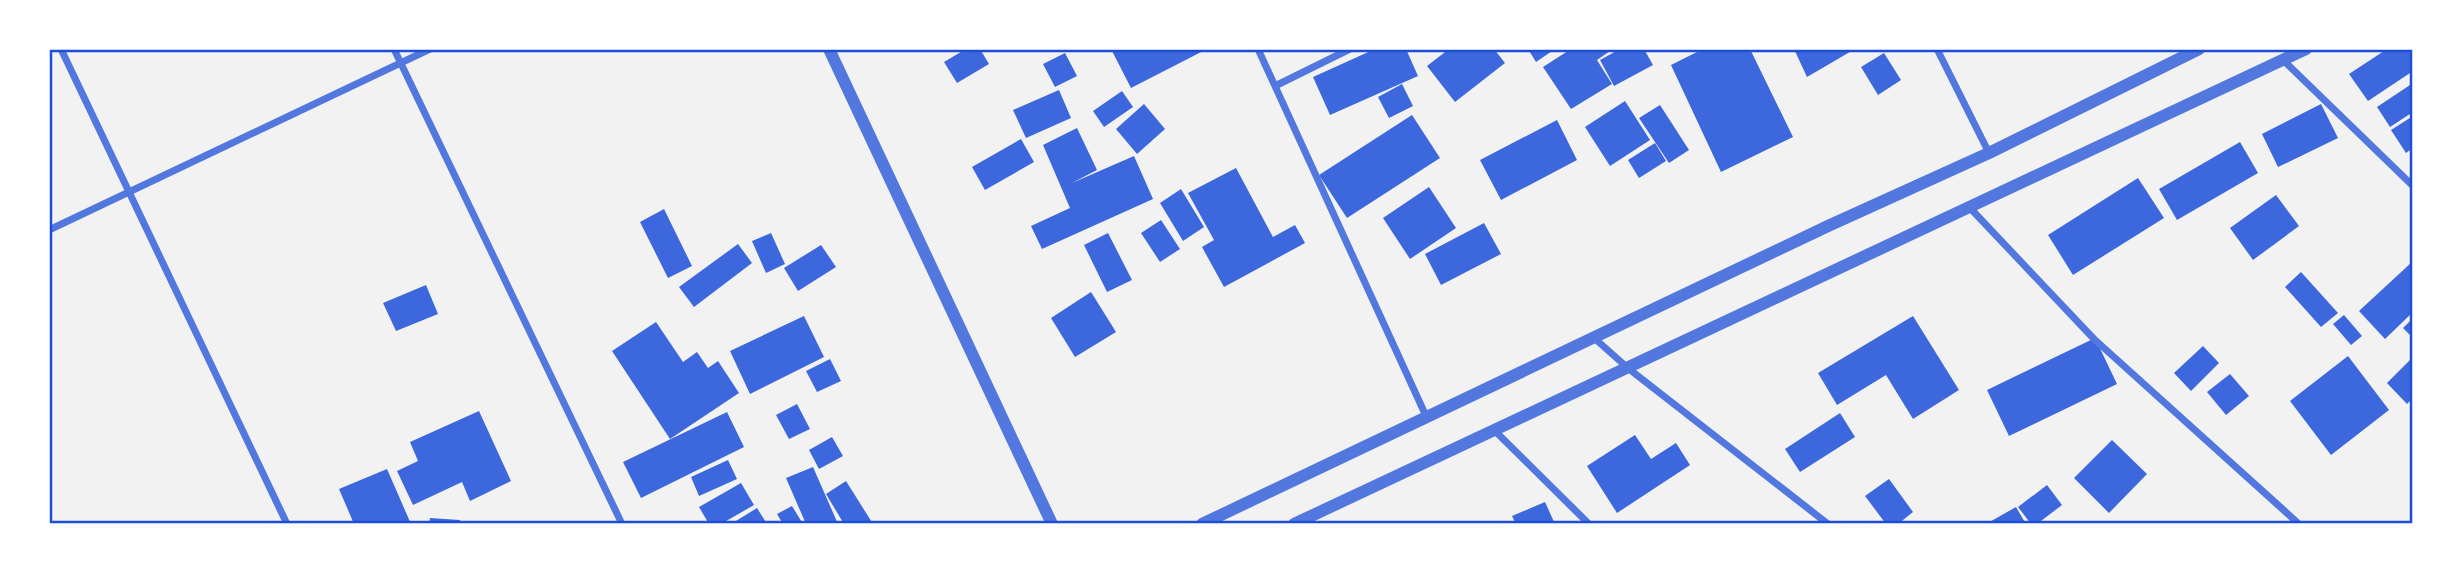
<svg xmlns="http://www.w3.org/2000/svg" width="2462" height="573" font-family="'Roboto Condensed',sans-serif">
	<rect width="100%" height="100%" fill="#f2f2f2"/>
	<!-- building -->
	<path fill="#3d67dc" d="M966,49H980L989,64L957,83L944,62Z
		M1111,49H1207L1131,88Z
		M1375,49H1406L1418,76L1330,115L1313,77Z
		M1449,49H1494L1505,63L1455,102L1427,66Z
		M1528,49H1555L1536,62Z
		M1571,49H1613L1597,60L1612,84L1571,109L1543,67Z
		M1620,49H1644L1653,65L1614,86L1600,60Z
		M1703,49H1750L1793,137L1721,172L1671,65Z
		M1794,49H1855L1807,77Z
		M2387,49H2413V71L2368,101L2349,74Z
		M1065,53L1077,76L1055,87L1043,64Z
		M1884,53L1901,80L1878,95L1861,67Z
		M2413,83V112L2390,127L2377,107Z
		M1402,84L1413,106L1389,118L1378,97Z
		M1059,90L1071,118L1026,138L1013,110Z
		M1122,91L1133,107L1104,127L1093,111Z
		M1625,101L1650,140L1610,166L1585,127Z
		M1144,104L1165,129L1137,154L1116,129Z
		M2321,104L2338,138L2278,167L2262,134Z
		M1660,105L1689,150L1669,163L1639,118Z
		M1412,115L1440,158L1347,218L1319,175Z
		M2413,116V148L2406,153L2391,130Z
		M1557,120L1577,160L1501,200L1480,160Z
		M1077,128L1097,170L1072,183L1134,156L1153,199L1042,249L1031,226L1070,208L1043,145Z
		M1021,139L1034,162L985,190L972,167Z
		M2240,142L2258,173L2177,220L2159,189Z
		M1655,143L1666,161L1639,178L1628,160Z
		M1236,168L1273,237L1295,225L1305,243L1224,287L1202,247L1214,240L1188,193Z
		M2138,178L2164,218L2073,275L2048,235Z
		M1429,187L1456,228L1410,259L1383,218Z
		M1181,189L1204,227L1183,241L1160,203Z
		M2276,195L2299,226L2253,260L2230,228Z
		M664,209L692,266L668,278L640,222Z
		M1161,220L1180,249L1160,262L1141,233Z
		M1484,223L1501,254L1441,285L1425,254Z
		M771,233L785,264L766,273L752,241Z
		M1108,233L1132,280L1107,292L1084,245Z
		M738,244L752,263L694,307L679,287Z
		M821,245L836,267L798,291L784,268Z
		M2412,262L2413,312L2385,339L2359,311Z
		M2301,272L2338,313L2321,327L2285,287Z
		M426,285L438,314L396,331L383,303Z
		M1091,292L1116,332L1075,357L1051,318Z
		M2344,315L2362,336L2351,345L2333,324Z
		M804,316L824,357L750,394L730,351Z
		M1913,316L1959,390L1913,419L1886,375L1837,405L1818,373Z
		M2413,318V338L2403,328Z
		M656,322L683,362L697,352L708,368L718,361L739,393L670,439L612,351Z
		M2095,338L2117,384L2009,436L1987,390Z
		M2203,346L2219,363L2191,391L2174,373Z
		M2348,356L2389,410L2331,455L2290,401Z
		M2413,357V398L2407,404L2387,383Z
		M830,359L841,381L817,392L806,371Z
		M2230,374L2249,396L2226,415L2207,392Z
		M797,404L810,429L789,439L776,415Z
		M479,411L511,481L470,501L462,482L413,505L397,471L418,461L410,442Z
		M727,412L744,447L641,498L623,462Z
		M1840,413L1855,437L1800,472L1785,449Z
		M1635,435L1651,459L1676,443L1690,465L1617,513L1587,466Z
		M832,437L843,456L819,469L809,450Z
		M2112,440L2147,474L2109,513L2074,478Z
		M728,460L737,479L699,496L691,477Z
		M813,467L838,524H806L786,478Z
		M387,469L411,524H354L339,489Z
		M1889,479L1913,512L1898,524H1886L1865,496Z
		M846,481L873,524H844L826,494Z
		M741,483L754,505L721,524H709L699,507Z
		M2047,485L2062,505L2037,524H2031L2018,507Z
		M1545,502L1555,524H1516L1512,516Z
		M792,506L803,524H783L777,514Z
		M2016,507L2026,524H1986Z
		M757,508L767,524H731Z
		M430,518L460,520V524H429Z"/>
	<g fill="none" stroke-linecap="round" stroke-linejoin="round">
		<!-- minor -->
		<path stroke="#5277de" stroke-width="7" d="M61,49L287,524
			M394,49L622,524
			M1258,49L1426,416
			M1937,49L1989,153
			M2283,60L2413,186
			M1275,86L1350,49
			M1971,209L2094,339L2299,524
			M49,230L430,49
			M1593,337L1629,369L1828,524
			M1496,432L1589,524"/>
		<!-- tertiary -->
		<path stroke="#5277de" stroke-width="12" d="M829,49L1052,524
			M1202,524L1828,226L1989,153L2199,49
			M1294,524L2306,49"/>
	</g>
	<!-- border -->
	<rect width="2462" height="573" fill="none" stroke="#ffffff" stroke-width="102"/>
	<rect x="51" y="51" width="2360" height="471" fill="none" stroke="#1d4ed8" stroke-width="2.5"/>
</svg>
